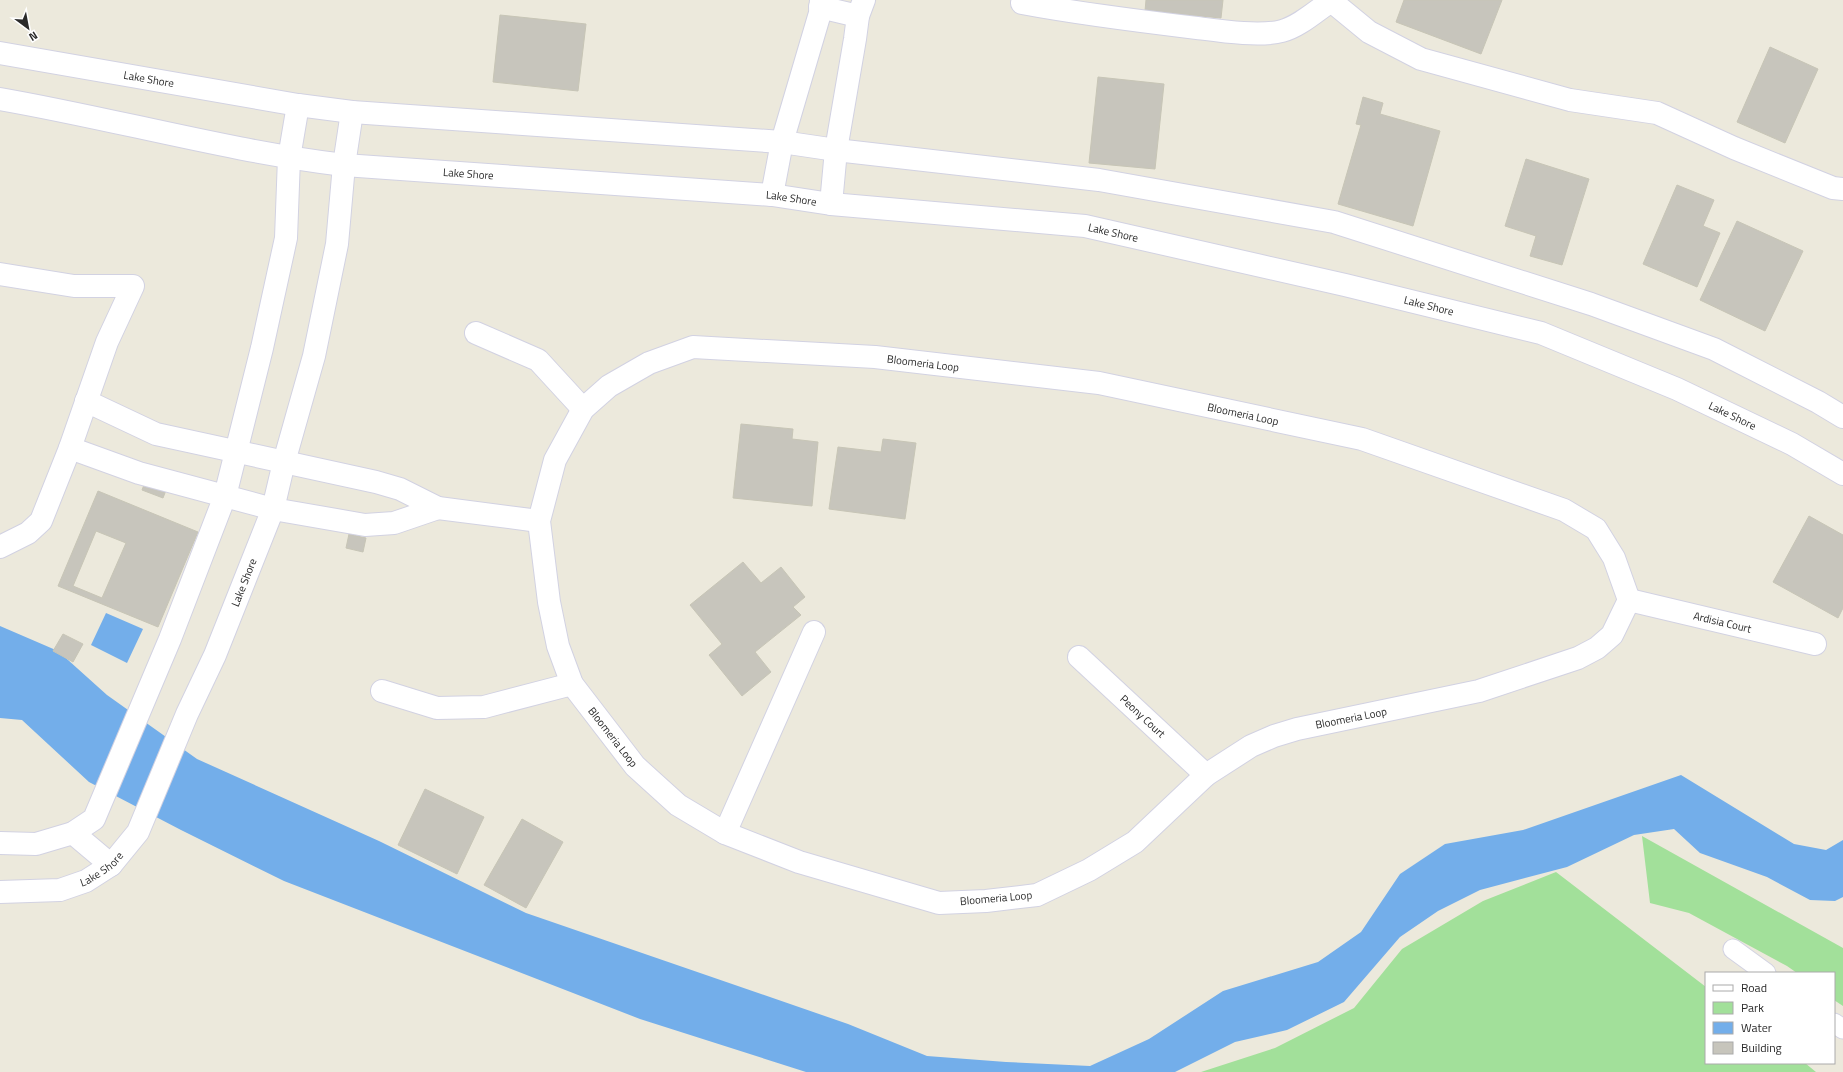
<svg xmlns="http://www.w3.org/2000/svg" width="1843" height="1072" font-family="'Titillium Web',sans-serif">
	<rect width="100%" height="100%" fill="#ece9dc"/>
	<!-- green -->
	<path fill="#a2e09a" d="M1642,836L1843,948V1006L1834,1000V973H1797L1787,966L1689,913L1650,903Z
		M1556,872L1706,987V1063H1805L1816,1072H1201L1275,1048L1354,1008L1402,949L1483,901Z"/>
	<!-- water -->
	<path fill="#73aeea" d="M106,613L143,629L127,663L91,645Z
		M0,626L58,651L107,695L197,759L379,841L526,913L848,1024L927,1056L1006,1062L1090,1066L1149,1039L1223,991L1318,962L1361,932L1400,874L1445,844L1523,830L1681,775L1794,844L1826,850L1843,840V897L1835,901L1810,900L1767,877L1700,853L1674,829L1634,835L1567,867L1480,890L1438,911L1400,937L1344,1002L1287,1030L1235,1042L1175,1072H806L640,1019L284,881L181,830L89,782L22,720L0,718Z"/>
	<!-- building -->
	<path fill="#c7c5bc" stroke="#c7c5b6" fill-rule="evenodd" d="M1146,0H1223L1221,18L1145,11Z
		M1404,0H1502L1481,54L1396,22Z
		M500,15L586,24L578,91L493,82Z
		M1770,47L1818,69L1785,143L1737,122Z
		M1098,77L1164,84L1155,169L1089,163Z
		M1363,97L1383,103L1380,114L1440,131L1413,226L1338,204L1361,125L1356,124Z
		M1526,159L1589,179L1562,265L1530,256L1536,236L1505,226Z
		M1677,185L1714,200L1703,226L1720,233L1697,287L1643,264Z
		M1737,221L1803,251L1765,331L1700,300Z
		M741,424L793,429L792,439L818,442L812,506L733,498Z
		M883,439L916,443L905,519L829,509L838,447L881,452Z
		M147,477L168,485L163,498L142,490Z
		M98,491L198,532L158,627L58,586ZM96,531L126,543L102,598L73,586Z
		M1809,516L1843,535V608L1838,618L1773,582Z
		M349,534L366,538L363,552L346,548Z
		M743,562L761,583L781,567L805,597L793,607L801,615L755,652L771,672L742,696L709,655L722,644L690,605Z
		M63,634L83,644L73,662L53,651Z
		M425,789L484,817L457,874L398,845Z
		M522,819L563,842L526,908L484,885Z"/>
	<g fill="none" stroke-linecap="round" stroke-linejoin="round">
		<defs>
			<path id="service" d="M1733,949L1766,973
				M1834,1023L1843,1029"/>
			<g id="minor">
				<path d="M1330,0L1369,32L1421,59L1570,100L1657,113L1734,148L1833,188L1843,189"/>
				<path d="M1022,3C1080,14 1138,21 1197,28C1220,31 1260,37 1282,31C1300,26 1316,11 1331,1"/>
				<path d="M820,7L858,16"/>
				<path d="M772,195L782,142L820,13L821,0"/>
				<path d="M831,204L836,150L855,39L858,16L864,0"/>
				<path d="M0,274L74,286H133L107,342L70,448L41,521L28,533L0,547"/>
				<path d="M476,333L538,360L583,409"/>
				<path d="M693,347L875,357L1099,383L1362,439L1564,510L1596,529L1614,558L1629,600L1612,635L1597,648L1578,658L1479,691L1297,729L1274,736L1251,746L1206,775L1135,842L1089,870L1037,895L986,901L939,903L799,862L725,833L678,805L635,766L572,684L558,646L549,602L539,521L555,460L583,409L609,386L649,363Z"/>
				<path d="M86,401L156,434L376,482L400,489L438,508L539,521"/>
				<path d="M70,448L139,473L273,509L365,525L394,523L438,508"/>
				<path id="s1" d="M1629,600L1815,644"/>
				<path id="s2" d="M1079,657L1206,775"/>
				<path d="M382,691L437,708L484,707L572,684"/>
				<path d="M73,833L111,865"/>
				<path d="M725,833L814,632"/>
				<path d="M0,843L36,844L73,833L94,819L170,639L225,496L262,348L286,238L289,158L298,105"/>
				<path id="s3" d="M0,892L60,890L86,881L111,865L138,832L187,714L215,655L273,509L284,462L314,356L337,244L344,165L352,112"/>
			</g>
			<g id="tertiary">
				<path id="s4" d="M0,53L298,105L352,112L782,142L836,150L1099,180L1334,222L1591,304L1714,349L1818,402L1843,417"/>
				<path id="s5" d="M0,99C115,119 228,151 344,165L772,195L831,204L1085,226L1345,285L1541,333L1677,389L1792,444L1843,474"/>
			</g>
		</defs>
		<!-- service casing -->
		<use href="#service" stroke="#d2d2e2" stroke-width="21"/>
		<!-- minor casing -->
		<use href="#minor" stroke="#d2d2e2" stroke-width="24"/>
		<!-- tertiary casing -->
		<use href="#tertiary" stroke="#d2d2e2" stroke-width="24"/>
		<!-- service -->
		<use href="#service" stroke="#fff" stroke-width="19"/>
		<!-- minor -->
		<use href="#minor" stroke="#fff" stroke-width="22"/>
		<!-- tertiary -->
		<use href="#tertiary" stroke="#fff" stroke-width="22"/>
	</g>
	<g text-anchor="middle" stroke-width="3.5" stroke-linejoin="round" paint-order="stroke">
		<!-- street labels -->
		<g font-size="11" fill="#2a2a2a" stroke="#fff">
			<text dy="4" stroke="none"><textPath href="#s4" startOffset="151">Lake Shore</textPath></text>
			<text dy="4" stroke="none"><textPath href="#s5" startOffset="475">Lake Shore</textPath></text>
			<text dy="4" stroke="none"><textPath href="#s5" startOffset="799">Lake Shore</textPath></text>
			<text dy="4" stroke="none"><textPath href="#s5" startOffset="1123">Lake Shore</textPath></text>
			<text dy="4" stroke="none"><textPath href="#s5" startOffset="1447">Lake Shore</textPath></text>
			<text transform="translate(923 363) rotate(7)" y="4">Bloomeria Loop</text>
			<text transform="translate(1243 414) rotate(12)" y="4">Bloomeria Loop</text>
			<text dy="4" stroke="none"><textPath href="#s5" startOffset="1771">Lake Shore</textPath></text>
			<text dy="4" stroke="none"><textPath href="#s3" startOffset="431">Lake Shore</textPath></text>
			<text dy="4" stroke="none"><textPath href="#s1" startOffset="96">Ardisia Court</textPath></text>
			<text dy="4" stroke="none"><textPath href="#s2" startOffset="87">Peony Court</textPath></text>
			<text transform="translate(1351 718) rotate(-11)" y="4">Bloomeria Loop</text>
			<text transform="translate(613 737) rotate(52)" y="4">Bloomeria Loop</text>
			<text dy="4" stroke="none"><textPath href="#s3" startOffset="107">Lake Shore</textPath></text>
			<text transform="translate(996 898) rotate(-5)" y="4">Bloomeria Loop</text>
		</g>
	</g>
	<!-- legend -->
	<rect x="1705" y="972" width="130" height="92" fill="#ffffff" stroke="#aaaaaa"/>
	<rect x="1713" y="985" width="20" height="6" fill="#ffffff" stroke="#aaaaaa"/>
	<text x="1741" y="992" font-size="12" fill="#2a2a2a">Road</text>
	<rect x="1713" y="1002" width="20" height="12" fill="#a2e09a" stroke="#aaaaaa"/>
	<text x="1741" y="1012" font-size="12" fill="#2a2a2a">Park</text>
	<rect x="1713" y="1022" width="20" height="12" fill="#73aeea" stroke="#aaaaaa"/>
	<text x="1741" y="1032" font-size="12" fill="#2a2a2a">Water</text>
	<rect x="1713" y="1042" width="20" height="12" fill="#c7c5bc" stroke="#aaaaaa"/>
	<text x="1741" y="1052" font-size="12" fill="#2a2a2a">Building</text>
	<!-- north arrow -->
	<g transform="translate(28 28) rotate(148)" stroke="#ffffff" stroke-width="3" paint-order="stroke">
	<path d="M0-3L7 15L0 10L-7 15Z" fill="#2a2a2a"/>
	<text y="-6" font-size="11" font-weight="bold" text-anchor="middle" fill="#2a2a2a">N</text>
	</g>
</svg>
